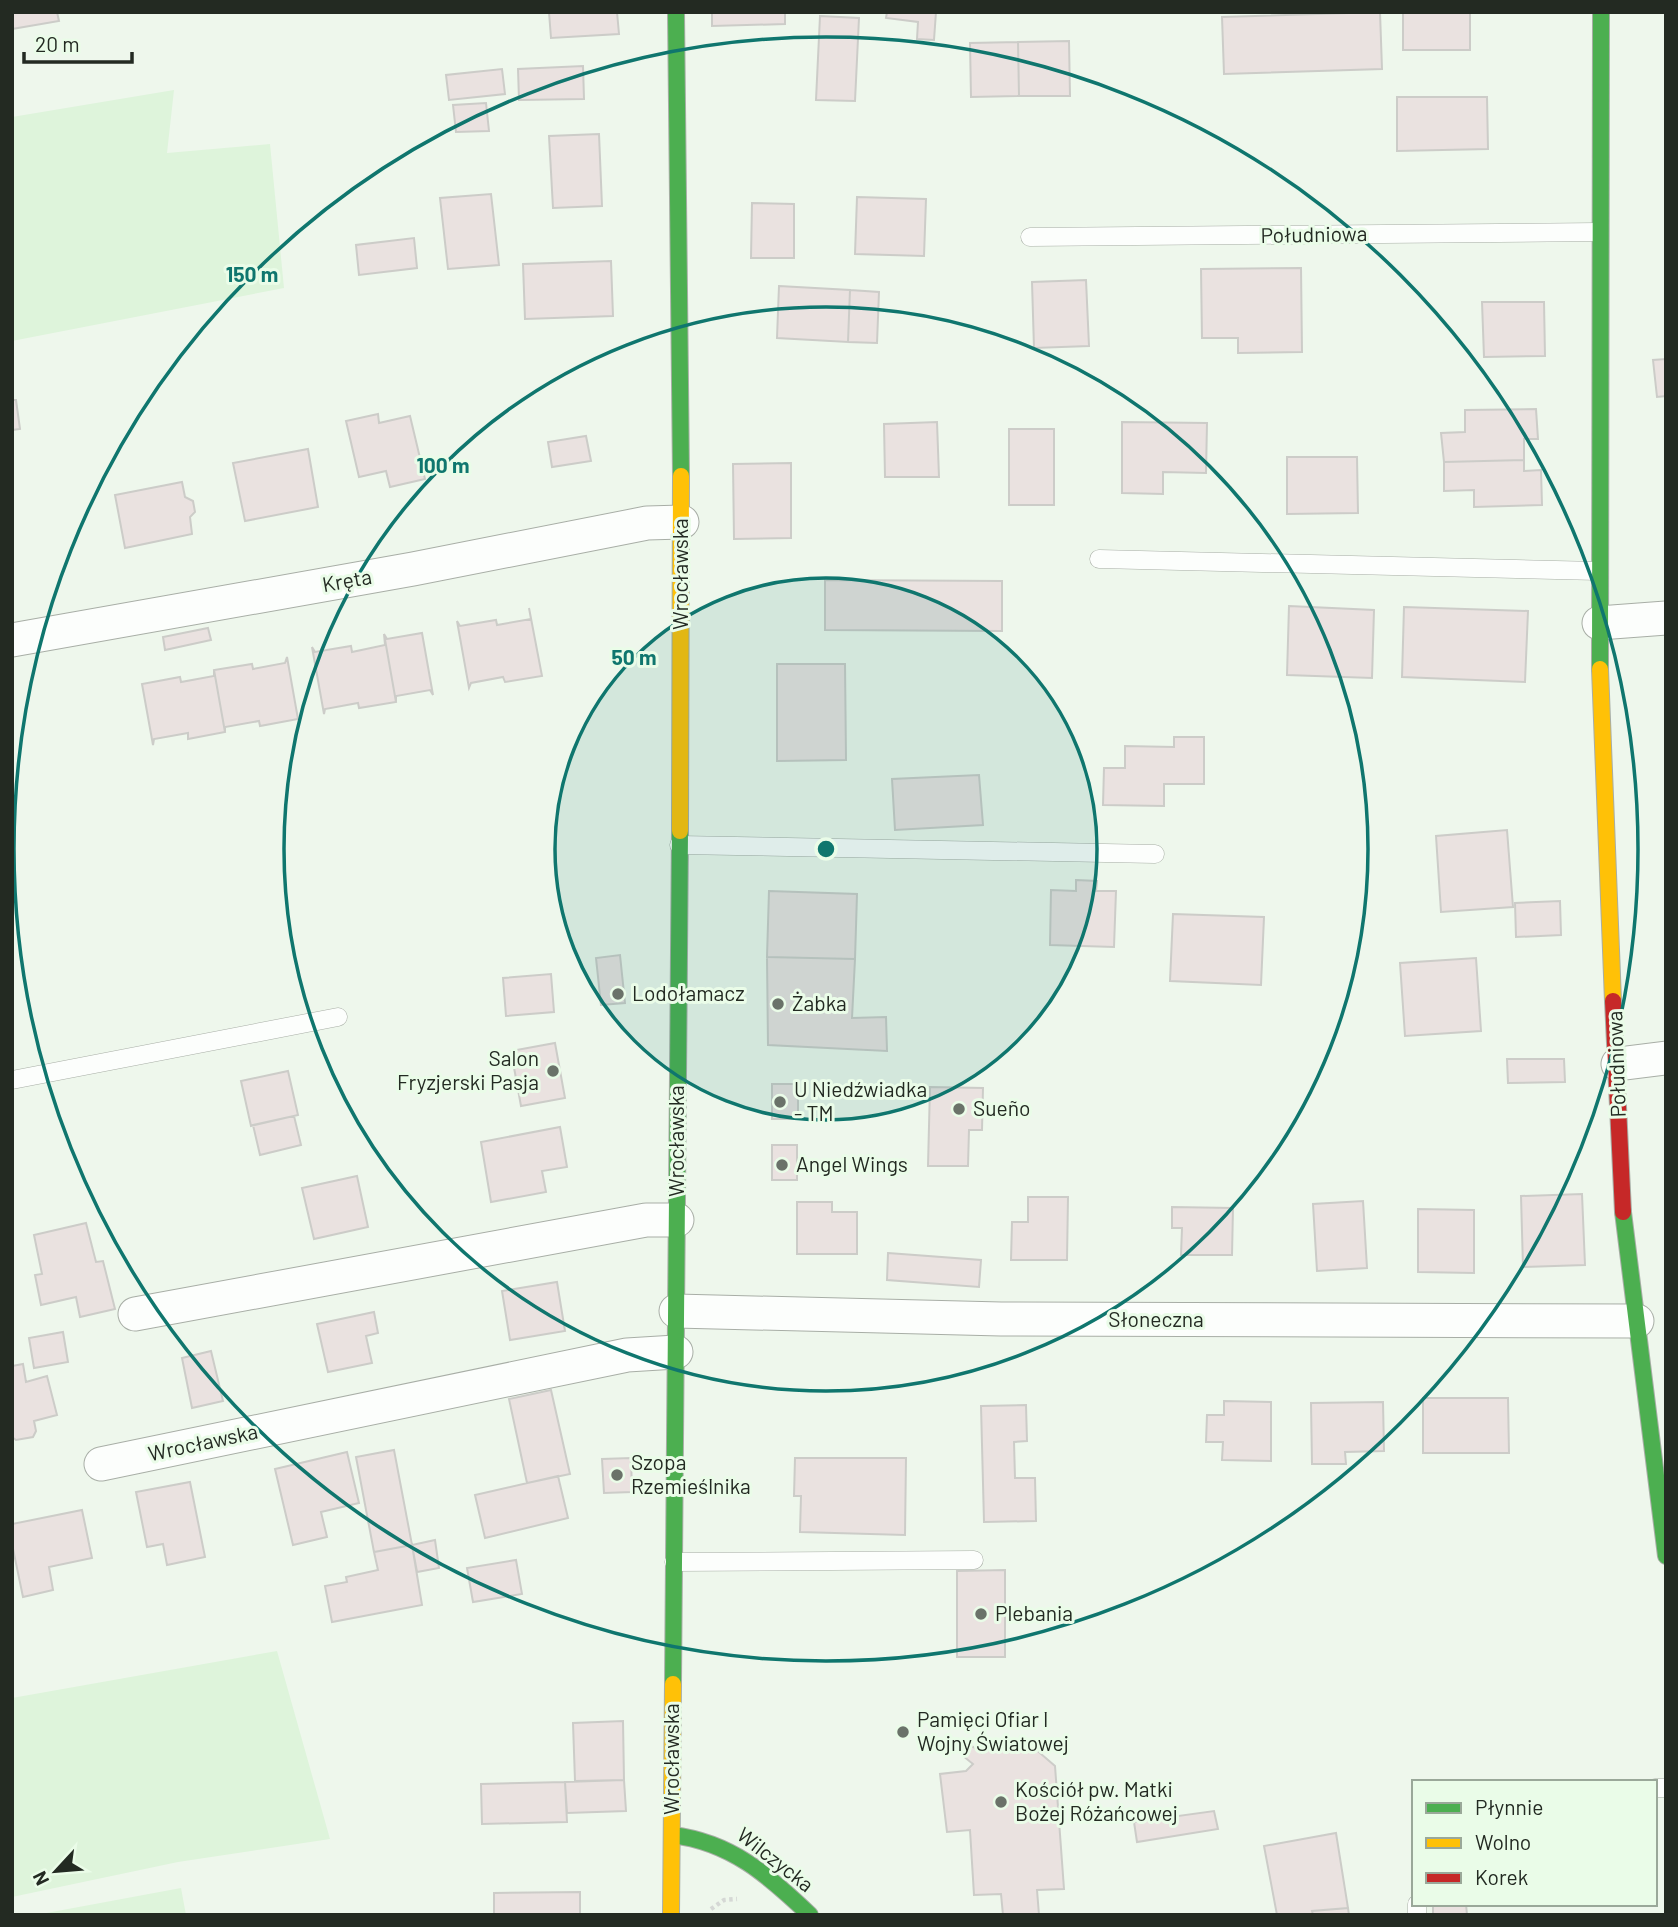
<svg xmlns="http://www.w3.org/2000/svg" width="1678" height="1927" font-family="Barlow,sans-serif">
	<rect width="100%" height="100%" fill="#eef7ec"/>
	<!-- green -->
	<path fill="#def4db" d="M174,90L167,153L270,144L284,288L12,341V117Z
		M277,1651L330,1839L178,1862L12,1897V1698Z
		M181,1888L186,1915H41V1914Z"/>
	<!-- building -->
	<path fill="#eae2e0" stroke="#ccccc8" stroke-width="2" d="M12,12H57L59,21L12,29Z
		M549,12H617L619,34L551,38Z
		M712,12H785V24L712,26Z
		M887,12H936L934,40L917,39L918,22L886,18Z
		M1380,12L1382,69L1224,74L1222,17Z
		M1403,12H1470V50H1403Z
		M820,16L859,18L855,101L816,100Z
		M1069,41L1070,96H1019L1018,42Z
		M1018,42L1019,96L971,97L970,43Z
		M583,66L584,99L519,100L518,69Z
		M502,69L505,94L449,100L446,75Z
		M1397,97H1487L1488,149L1397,151Z
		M486,103L489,131L456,132L453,105Z
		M599,134L602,206L553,208L549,136Z
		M491,194L499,265L448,269L440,198Z
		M857,197L926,199L924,256L855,254Z
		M752,203L794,204V258H751Z
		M414,238L417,268L359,275L356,245Z
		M611,261L613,316L525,319L523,264Z
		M1301,268L1302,352L1238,353V338H1202L1201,269Z
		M1086,280L1089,346L1034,348L1032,282Z
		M779,286L850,290L848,342L777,338Z
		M850,290L879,292L877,343L848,342Z
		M1482,302H1544L1545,356L1484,357Z
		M1666,359V396L1657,397L1653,360Z
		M12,400H16L20,429L12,430Z
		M1536,409L1538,439H1524V460L1444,462L1441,433L1465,432V410Z
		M378,414L379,423L410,416L425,479L390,487L386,471L359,477L346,421Z
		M937,422L939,477H885L884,424Z
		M1122,422L1207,423L1206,473L1163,472V494L1122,493Z
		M1009,429H1054V505H1009Z
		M586,436L591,461L552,467L548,442Z
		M308,449L318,507L245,521L233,463Z
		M1287,457H1357L1358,513L1287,514Z
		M1524,460V471L1541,470L1542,505L1474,507V490L1444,491V462Z
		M791,463V538L734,539L733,464Z
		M182,482L185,497L193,501L195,512L190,517L192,534L125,548L115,495Z
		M825,580L1002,581V631L825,630Z
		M1289,606L1374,610L1372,678L1287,675Z
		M1404,607L1528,611L1525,682L1402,677Z
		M529,608L542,676L505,682L503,677L471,683L469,688L457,621L460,626L496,620L497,625L531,619Z
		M208,628L211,640L165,650L163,637Z
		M422,633L433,695L430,690L396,696V702L384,634L387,639Z
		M384,634L396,702L359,708L358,703L325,709L324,714L312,647L315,652L351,646L352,652L385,645Z
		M287,657L298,719L260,726L259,721L225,727V732L214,670L252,664L253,669L285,663Z
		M777,664H845L846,760L777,761Z
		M214,670L225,732L188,739V733L154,739L153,745L142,684L180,677L181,682L214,676Z
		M1174,737H1204V784H1164V806L1103,805L1104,768H1125V746L1174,747Z
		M979,775L983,825L895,830L892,779Z
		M1507,830L1513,907L1441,912L1436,836Z
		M1076,880L1097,881L1096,891H1116L1114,947L1050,945L1051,890L1076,891Z
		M769,891L857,894L855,959L767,957Z
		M1560,901L1561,935L1516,937L1515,903Z
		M1173,914L1264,917L1261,985L1170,981Z
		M620,955L625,1003L601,1005L596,958Z
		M767,957L855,959L852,1018L886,1017L887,1051L768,1045Z
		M1476,958L1481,1031L1405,1036L1400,963Z
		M551,974L554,1012L506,1016L503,978Z
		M555,1043L565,1098L521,1106L511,1051Z
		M1507,1059H1564L1565,1082L1508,1083Z
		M288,1071L298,1115L251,1126L241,1081Z
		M772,1084H798V1119H772Z
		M930,1087L983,1088L982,1130H969L968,1166H928Z
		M294,1116L301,1145L260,1155L253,1125Z
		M560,1127L567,1167L542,1171L546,1192L491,1202L481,1142Z
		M772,1145H797V1180H772Z
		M357,1176L368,1227L314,1239L302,1188Z
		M1582,1194L1585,1265L1523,1267L1521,1196Z
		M1028,1197H1068L1067,1260H1011L1012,1222H1028Z
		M1363,1201L1367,1268L1317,1271L1313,1204Z
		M797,1202H832V1212H857V1254H797Z
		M1172,1207L1233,1208L1232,1255H1181L1182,1228H1172Z
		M1418,1209L1474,1210V1273L1418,1272Z
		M86,1223L96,1262L103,1261L115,1309L80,1317L76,1297L41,1305L35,1275L42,1274L34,1235Z
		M888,1253L981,1260L979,1287L887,1280Z
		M557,1282L565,1331L510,1340L502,1291Z
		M374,1312L378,1333L366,1336L372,1363L328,1372L317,1324Z
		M63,1332L68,1362L34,1368L29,1338Z
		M211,1351L223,1401L192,1408L182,1358Z
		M23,1364L26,1382L47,1376L57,1415L34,1421L36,1431L33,1437L16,1440L12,1437V1366Z
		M551,1390L570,1474L527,1483L509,1399Z
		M1423,1398H1508L1509,1453H1423Z
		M1224,1401L1271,1402V1461L1222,1460L1223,1442H1206L1207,1415H1224Z
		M1383,1402L1384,1451L1345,1452L1346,1464H1312L1311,1403Z
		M1026,1405L1027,1441L1014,1442L1015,1478H1035L1036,1521L984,1522L981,1406Z
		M394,1450L412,1545L374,1552L356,1457Z
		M347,1452L359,1503L321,1512L327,1537L293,1545L275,1469Z
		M631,1458L632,1492L604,1493L602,1459Z
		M795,1458H906L905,1535L800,1532L801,1496H794Z
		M558,1476L568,1518L485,1538L475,1495Z
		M190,1482L205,1557L167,1565L163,1544L147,1547L136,1492Z
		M82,1510L92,1558L49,1567L53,1590L23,1597L12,1544V1524Z
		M435,1540L439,1568L417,1572L412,1545Z
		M412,1545L422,1605L332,1622L325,1586L347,1582L346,1577L378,1570L374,1552Z
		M516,1560L522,1594L473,1602L467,1568Z
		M1005,1570V1657H957V1571Z
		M623,1721L624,1780L575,1781L573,1723Z
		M1026,1741L1055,1766L1064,1889L1037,1890L1039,1915H1003L1001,1894L974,1895L970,1830L947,1832L940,1774L966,1771L973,1764L963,1756L972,1746L981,1753L990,1743Z
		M624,1780L626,1811L567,1813L565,1782Z
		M565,1782L567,1822L482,1824L481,1784Z
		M1214,1811L1218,1829L1137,1842L1134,1822Z
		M1336,1833L1348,1908L1312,1911L1313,1915H1277L1264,1846Z
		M580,1892V1915H494V1893Z
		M1433,1904H1466L1467,1915H1433Z
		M1348,1908L1349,1915H1313L1312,1911Z"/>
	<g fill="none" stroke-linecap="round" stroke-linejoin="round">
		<defs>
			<path id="lane" d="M1030,237L1598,232
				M1099,559L1598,571
				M679,845L1155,854
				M12,1080L338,1017
				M674,1562L974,1560
				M1655,1788H1666
				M1417,1904V1915"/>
			<path id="street" d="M1599,623L1666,618
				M12,640L413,569L647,523L682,522
				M1618,1064L1666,1058
				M676,1311L1001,1319L1637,1321
				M135,1314L646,1220H677
				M101,1464L627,1355L676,1352"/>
			<path id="fast" d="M676,12L681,476
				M1600,669L1601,12
				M1623,1212L1666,1556
				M673,1684L680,831
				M672,1835C731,1842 768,1875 810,1915"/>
			<path id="slow" d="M1600,669L1613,1001
				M680,831L681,476
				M671,1915L673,1684"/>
			<path id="jam" d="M1613,1001L1623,1212"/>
		</defs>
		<!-- lane casing -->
		<use href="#lane" stroke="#a8aea6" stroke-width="19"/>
		<!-- street casing -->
		<use href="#street" stroke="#a8aea6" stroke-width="35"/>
		<!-- fast casing -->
		<use href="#fast" stroke="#a8aea6" stroke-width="18"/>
		<!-- slow casing -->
		<use href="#slow" stroke="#a8aea6" stroke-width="18"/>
		<!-- jam casing -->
		<use href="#jam" stroke="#a8aea6" stroke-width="18"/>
		<!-- path -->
		<path stroke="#d5d8d5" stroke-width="4.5" stroke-dasharray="3.5 3.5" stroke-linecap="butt" d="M711,1909L724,1900L737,1899"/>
		<!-- lane -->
		<use href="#lane" stroke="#fcfefc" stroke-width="18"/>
		<!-- street -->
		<use href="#street" stroke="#fcfefc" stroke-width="33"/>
		<!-- fast -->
		<use href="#fast" stroke="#4caf50" stroke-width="16"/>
		<!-- slow -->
		<use href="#slow" stroke="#ffc107" stroke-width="16"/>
		<!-- jam -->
		<use href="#jam" stroke="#c62828" stroke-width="16"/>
	</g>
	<!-- distance rings -->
	<circle cx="826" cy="849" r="271" fill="#0f766e" fill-opacity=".12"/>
	<g fill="none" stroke="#0f766e" stroke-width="3.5">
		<circle cx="826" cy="849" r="271"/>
		<circle cx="826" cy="849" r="542"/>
		<circle cx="826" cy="849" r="812"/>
	</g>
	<!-- markers -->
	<g fill="#6a7269" stroke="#eafce8" stroke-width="2.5">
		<circle cx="618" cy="994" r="7"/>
		<circle cx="778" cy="1004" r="7"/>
		<circle cx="553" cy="1071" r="7"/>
		<circle cx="780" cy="1102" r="7"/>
		<circle cx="959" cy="1109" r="7"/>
		<circle cx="782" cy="1165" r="7"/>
		<circle cx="617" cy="1475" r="7"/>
		<circle cx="981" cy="1614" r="7"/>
		<circle cx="903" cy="1732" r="7"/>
		<circle cx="1001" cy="1802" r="7"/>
	</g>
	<g text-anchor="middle" stroke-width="6" stroke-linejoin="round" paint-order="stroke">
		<!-- street labels -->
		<g font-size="21" fill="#232a22" stroke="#eafce8">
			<text transform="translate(1314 235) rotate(-1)" y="7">Południowa</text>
			<text transform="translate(681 574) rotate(-90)" y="7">Wrocławska</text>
			<text transform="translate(347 581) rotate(-10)" y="7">Kręta</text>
			<text transform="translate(1617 1064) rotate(-92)" y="7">Południowa</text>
			<text transform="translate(677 1141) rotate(-90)" y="7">Wrocławska</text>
			<text x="1156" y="1327">Słoneczna</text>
			<text transform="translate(203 1443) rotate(-12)" y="7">Wrocławska</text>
			<text transform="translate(672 1759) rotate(-90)" y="7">Wrocławska</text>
			<text transform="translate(775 1860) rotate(38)" y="7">Wilczycka</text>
		</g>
		<!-- poi labels -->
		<g font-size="21" fill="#232a22" stroke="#eafce8" text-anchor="start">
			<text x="632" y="1001">Lodołamacz</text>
			<text x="792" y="1011">Żabka</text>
			<text x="539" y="1066" text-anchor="end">Salon<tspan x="539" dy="24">Fryzjerski Pasja</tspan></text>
			<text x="794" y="1097">U Niedźwiadka<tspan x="794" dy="24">- TM</tspan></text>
			<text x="973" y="1116">Sueño</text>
			<text x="796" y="1172">Angel Wings</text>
			<text x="631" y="1470">Szopa<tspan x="631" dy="24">Rzemieślnika</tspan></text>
			<text x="995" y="1621">Plebania</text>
			<text x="917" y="1727">Pamięci Ofiar I<tspan x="917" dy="24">Wojny Światowej</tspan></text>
			<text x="1015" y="1797">Kościół pw. Matki<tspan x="1015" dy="24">Bożej Różańcowej</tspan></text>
		</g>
	</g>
	<circle cx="826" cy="849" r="10" fill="#0f766e" stroke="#eafce8" stroke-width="3.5"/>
	<g font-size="21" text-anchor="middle" font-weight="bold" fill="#0f766e" stroke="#eafce8" stroke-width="6" stroke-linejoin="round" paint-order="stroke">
		<text x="252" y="282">150 m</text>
		<text x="443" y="473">100 m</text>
		<text x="634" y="665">50 m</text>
	</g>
	<!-- border -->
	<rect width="1678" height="1927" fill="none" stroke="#232a22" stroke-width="28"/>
	<!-- legend -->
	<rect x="1412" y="1780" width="245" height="126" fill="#eafce8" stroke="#9aa899" stroke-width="2"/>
	<rect x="1426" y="1803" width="35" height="10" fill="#4caf50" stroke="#9aa899" stroke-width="2"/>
	<text x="1475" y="1815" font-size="21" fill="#232a22">Płynnie</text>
	<rect x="1426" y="1838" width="35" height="10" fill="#ffc107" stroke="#9aa899" stroke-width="2"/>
	<text x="1475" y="1850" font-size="21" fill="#232a22">Wolno</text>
	<rect x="1426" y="1873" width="35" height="10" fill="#c62828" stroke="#9aa899" stroke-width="2"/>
	<text x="1475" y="1885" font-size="21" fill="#232a22">Korek</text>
	<!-- north arrow -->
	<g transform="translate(56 1871) rotate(244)" stroke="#eafce8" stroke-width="5" paint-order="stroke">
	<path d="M0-5L12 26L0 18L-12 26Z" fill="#232a22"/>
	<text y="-10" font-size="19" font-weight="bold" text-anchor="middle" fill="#232a22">N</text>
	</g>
	<!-- scale -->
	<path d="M24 52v10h108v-10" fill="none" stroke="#232a22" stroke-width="3.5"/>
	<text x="35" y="52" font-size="21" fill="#232a22" stroke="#eafce8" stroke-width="5" paint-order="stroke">20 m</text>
</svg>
